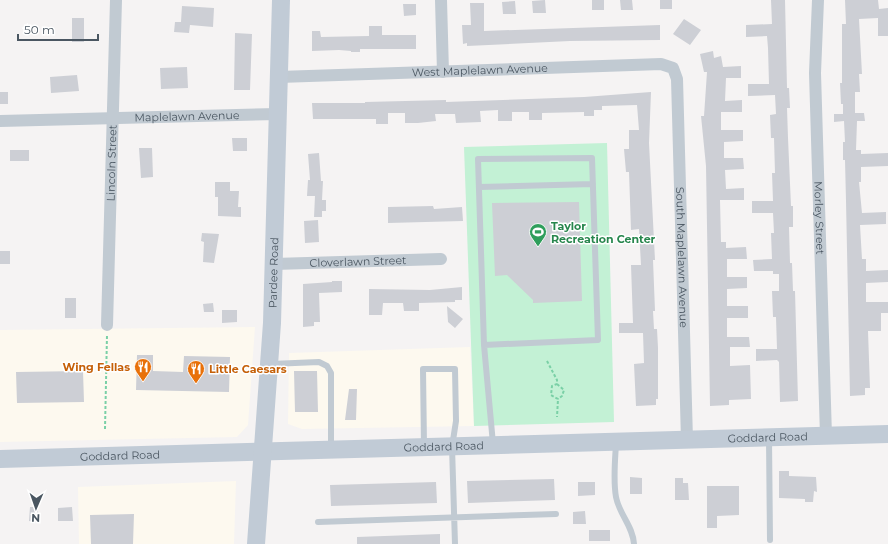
<svg xmlns="http://www.w3.org/2000/svg" width="888" height="544" font-family="Montserrat,sans-serif">
	<rect width="100%" height="100%" fill="#f5f3f3"/>
	<!-- commercial -->
	<path fill="#fdf9ef" d="M255,327L248,425L237,437L0,442V330Z
		M470,347L474,426L302,429L288,424L289,353Z
		M236,481L234,544H79L78,487Z"/>
	<!-- green -->
	<path fill="#c3f1d5" d="M607,143L614,422L474,426L464,147Z"/>
	<!-- building -->
	<path fill="#cdcfd5" d="M545,0L546,13H533L532,1Z
		M592,0H604V10H592Z
		M620,0H632L633,10H621Z
		M660,0H672V9H660Z
		M771,0H785L787,88H789L790,108H787L788,138L791,206H793V227H789L790,263H792L793,291H795L798,401L780,402L779,362L777,360L756,361V349H777L776,317H773L772,291H779V274H773V271H754L753,260L772,259L771,233H774L773,213H752V201H773L772,173H775L774,138H771L770,115L776,114L775,95L748,96V84H769L768,48L767,36L746,37V25L772,24Z
		M845,0H878L879,9L888,8V36H878V18L859,19L862,74H859L860,92H855V113H864L865,121H857L856,150H861V154L888,153V166L861,167V182H859L862,213L886,212V224L860,225L862,259H866V271L888,270V282L866,283V302H888V313H881V331H868L870,388H865V395L850,396L846,201L845,160H843V142H845L844,121L834,122V114H843V104H841L840,83H842V24H846Z
		M515,1L516,14H503L502,2Z
		M470,3H484V31L660,25V40L570,41L467,46V43L463,44L462,25H471Z
		M403,4H416V15L404,16Z
		M182,6L214,8L213,27L190,25L189,33L174,32L175,22H181Z
		M72,18H84V42H72Z
		M684,19L701,30L690,45L673,34Z
		M369,26H382V35H416V49H360V52H351V51L339,50L312,51V31H320L321,37L369,36Z
		M235,33L252,34L250,90H234Z
		M713,51L714,58L721,56L723,67L741,66V78H726L725,101L742,100V112H721V130H743V141L724,142V158H743L744,169L725,170L726,189L744,188V200H720L721,242H726V248L746,247L747,259H727V277H747V288L727,289V306H748V318H727V337H749L750,347H730V366L750,365L751,399L729,400V405L710,406L706,166L701,116H704L707,72H704L700,54Z
		M187,67L188,88L161,89L160,68Z
		M77,75L79,91L51,93L50,77Z
		M0,92H8V104H0Z
		M651,92L649,143L655,260H653L655,311H653L654,329H657L658,348V399H656V405L636,406L634,364L644,363L643,333H619V323H633L631,265H641L639,229L631,230L629,172H626L624,149H629V130H639L637,105L602,106V110H594V116H584V112L542,113V120H529V112H512V121H498V110L480,111L481,122L456,123L455,114H435L436,121L418,123H405V113H388V124H376V119H313L312,103H365V102L446,100V102L584,97Z
		M232,138H247V151H233Z
		M139,148H152L153,177L141,178Z
		M10,150H29V161H10Z
		M319,153L321,181H323L322,200H326V211H322V217H314L315,196H307L308,180H310L308,154Z
		M215,182H230V191H239L238,207H241V217L218,216V197H215Z
		M579,202L582,301L533,303V300L507,275L495,276L492,203Z
		M433,206L434,209L462,207L463,221L388,223V207Z
		M318,220L319,242L305,243L304,221Z
		M202,233L219,234L214,263L203,262L204,242L201,241Z
		M0,251H10V264H0Z
		M332,281H342V292L319,293L320,322H314V326L303,327V284L332,282Z
		M462,287V300H455V302L419,303V311H404L403,303H383L382,315H369V289L430,290Z
		M65,298H76V318H65Z
		M213,303L214,312H204L203,304Z
		M447,306L463,319L455,328L448,322Z
		M222,310H237V322L222,323Z
		M137,355H153V371L183,372L184,356L230,357L229,392L136,390Z
		M83,371L84,402L17,403L16,372Z
		M294,371H317L318,412H295Z
		M349,389H357L356,420H345Z
		M779,471H789V476L816,477L817,492L814,491L813,502H805V499L779,498Z
		M630,477L642,478V494H630Z
		M675,478H683V483H688L689,500H675Z
		M554,479L555,500L468,503L467,481Z
		M436,482L437,503L331,506L330,485Z
		M578,482H595V495L578,496Z
		M707,486H739V515L717,516V528H707Z
		M30,507H38L37,522L29,521Z
		M72,507L73,521H58V508Z
		M585,511L586,524H573V512Z
		M134,514L133,544H91L90,515Z
		M589,530H610V541H589Z
		M440,534V544H357V537Z"/>
	<g fill="none" stroke-linecap="round" stroke-linejoin="round">
		<!-- path -->
		<path stroke="#7ad0a6" stroke-width="2" stroke-dasharray="3 2" stroke-linecap="butt" d="M547,361L557,380V384L552,386L551,395L558,399L557,417
			M557,384L564,390L562,396L558,399
			M105,429L107,335"/>
		<!-- service -->
		<path stroke="#c1cad2" stroke-width="6" d="M479,187L593,184
			M484,345L598,340L592,158L478,159L484,345L493,444
			M271,364L319,362L327,366L331,373V449
			M769,439L770,540
			M616,444C615,461 613,481 616,497C619,514 633,526 634,544
			M424,446L423,369H455L456,421L452,447L455,544
			M318,522L556,514"/>
		<!-- minor -->
		<g stroke="#c1cad2" stroke-width="12">
			<path d="M441,0L443,72"/>
			<path id="s1" d="M818,0L815,73L826,436"/>
			<path id="s2" d="M279,77L661,64L673,68L677,79L687,440"/>
			<path id="s3" d="M0,121L278,114"/>
			<path id="s4" d="M274,264L441,259"/>
			<path id="s5" d="M107,325L116,0"/>
		</g>
		<!-- secondary -->
		<g stroke="#c1cbd6" stroke-width="18">
			<path id="s6" d="M0,459L888,434"/>
			<path id="s7" d="M256,544L272,323L281,0"/>
		</g>
	</g>
	<!-- icons -->
	<defs>
		<symbol id="stadium-pin" viewBox="-11 -11 22 30"><path d="M0 17L-7.5 6A9.5 9.5 0 1 1 7.5 6Z" fill="#2e9e5b" stroke="#fff"/><path d="M0-5a6.5 5 0 1 0 0 10a6.5 5 0 1 0 0-10ZM-3.5-1.8h7v3.6h-7Z" fill="#fff"/></symbol>
		<symbol id="restaurant-pin" viewBox="-11 -11 22 30"><path d="M0 17L-7.5 6A9.5 9.5 0 1 1 7.5 6Z" fill="#e8710a" stroke="#fff"/><path d="M-5-6h1v4h1v-4h1v4h1v-4h1v5L-1.5 .5V6h-2V.5L-5-1ZM5-6V6H3V1.5H1.5Q1.5-4 5-6Z" fill="#fff"/></symbol>
	</defs>
	<g fill-rule="evenodd">
		<use href="#stadium-pin" x="528" y="222" width="20" height="27"/>
		<use href="#restaurant-pin" x="133" y="357" width="20" height="27"/>
		<use href="#restaurant-pin" x="186" y="359" width="20" height="27"/>
	</g>
	<g text-anchor="middle" stroke-width="3" stroke-linejoin="round" paint-order="stroke">
		<!-- street labels -->
		<g font-size="11" fill="#4a5661" stroke="#fff">
			<text dy="4" stroke="none"><textPath href="#s2" startOffset="201">West Maplelawn Avenue</textPath></text>
			<text dy="4" stroke="none"><textPath href="#s3" startOffset="187">Maplelawn Avenue</textPath></text>
			<text dy="4" stroke="none"><textPath href="#s5" startOffset="162">Lincoln Street</textPath></text>
			<text dy="4" stroke="none"><textPath href="#s1" startOffset="218">Morley Street</textPath></text>
			<text dy="4" stroke="none"><textPath href="#s2" startOffset="585">South Maplelawn Avenue</textPath></text>
			<text dy="4" stroke="none"><textPath href="#s4" startOffset="84">Cloverlawn Street</textPath></text>
			<text dy="4" stroke="none"><textPath href="#s7" startOffset="272">Pardee Road</textPath></text>
			<text dy="4" stroke="none"><textPath href="#s6" startOffset="768">Goddard Road</textPath></text>
			<text dy="4" stroke="none"><textPath href="#s6" startOffset="444">Goddard Road</textPath></text>
			<text dy="4" stroke="none"><textPath href="#s6" startOffset="120">Goddard Road</textPath></text>
		</g>
		<!-- leisure labels -->
		<g font-size="11" font-weight="bold" fill="#27864d" stroke="#fff" text-anchor="start">
			<text x="551" y="230">Taylor<tspan x="551" dy="13">Recreation Center</tspan></text>
		</g>
		<!-- food labels -->
		<g font-size="11" font-weight="bold" fill="#c56008" stroke="#fff" text-anchor="end">
			<text x="130" y="371">Wing Fellas</text>
			<text x="209" y="373" text-anchor="start">Little Caesars</text>
		</g>
	</g>
	<!-- north arrow -->
	<g transform="translate(36 508) rotate(182)" stroke="#ffffff" stroke-width="3" paint-order="stroke">
	<path d="M0-3L7 15L0 10L-7 15Z" fill="#4a5661"/>
	<text y="-6" font-size="11" font-weight="bold" text-anchor="middle" fill="#4a5661">N</text>
	</g>
	<!-- scale -->
	<path d="M18 34v6h80v-6" fill="none" stroke="#4a5661" stroke-width="2"/>
	<text x="24" y="34" font-size="12" fill="#4a5661" stroke="#ffffff" stroke-width="3" paint-order="stroke">50 m</text>
</svg>
